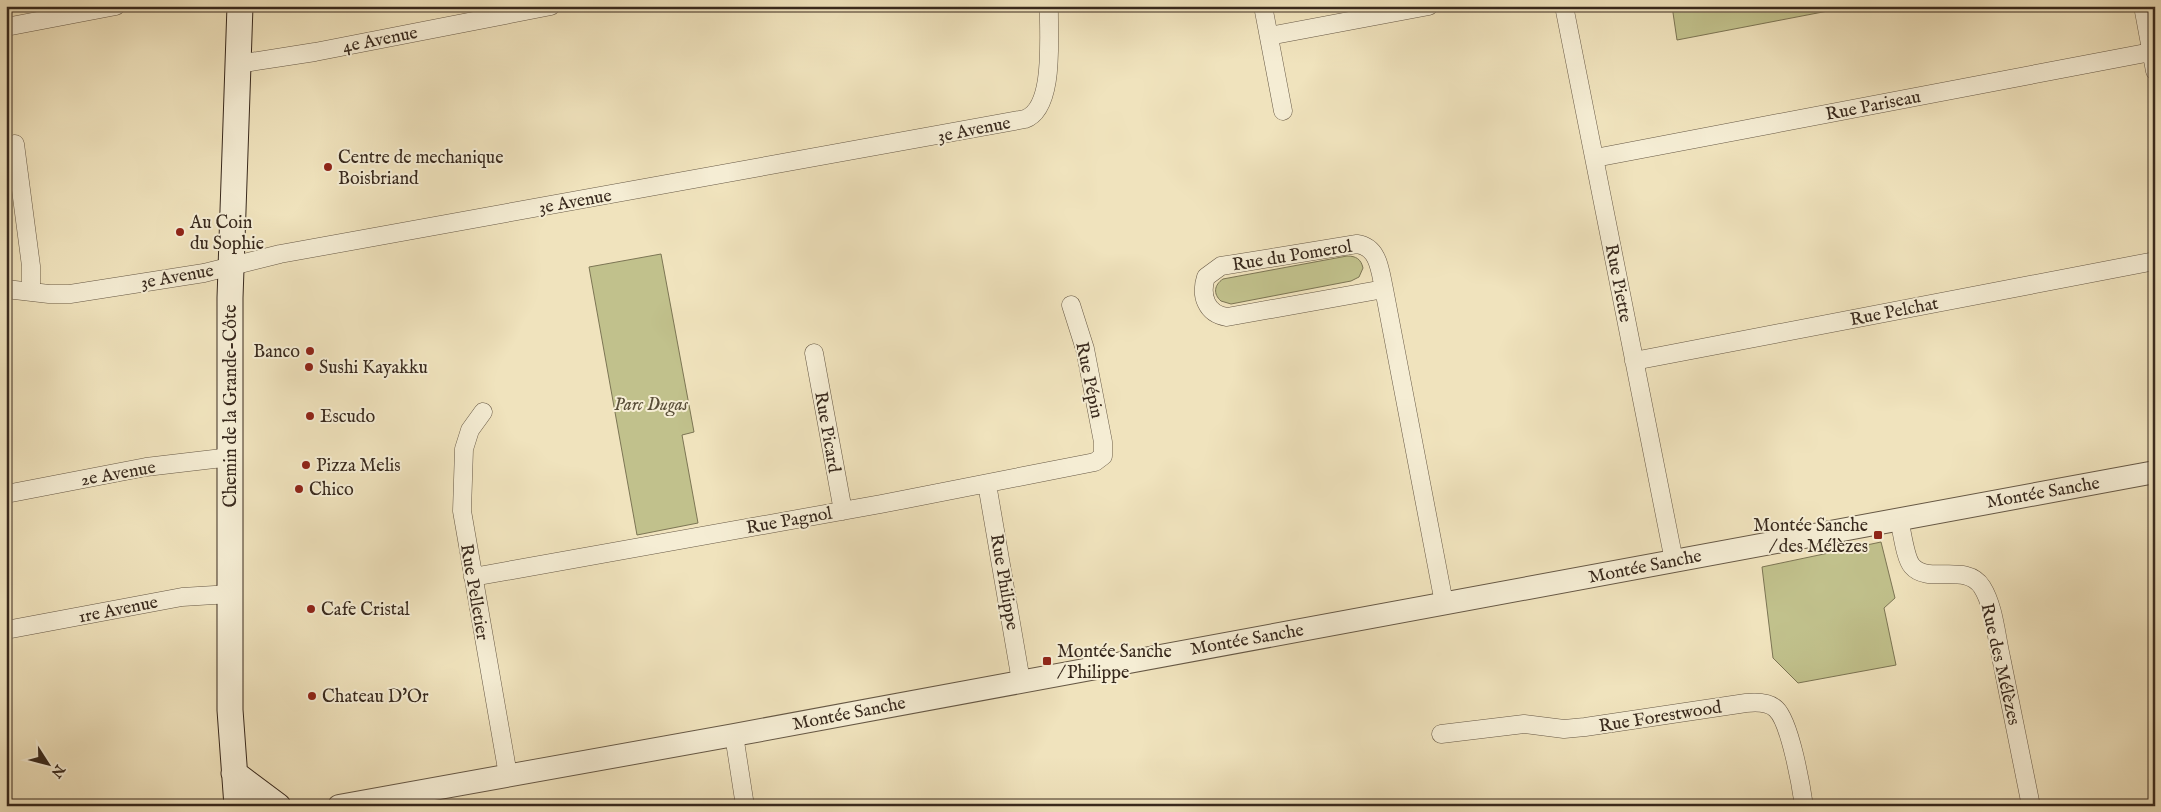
<svg xmlns="http://www.w3.org/2000/svg" width="2161" height="812" font-family="'IM FELL English',serif">
	<rect width="100%" height="100%" fill="#f0e3bd"/>
	<filter id="stains"><feTurbulence type="fractalNoise" baseFrequency=".004" numOctaves="4"/><feColorMatrix values="0 0 0 0 .2 0 0 0 0 .09 0 0 0 0 .02 0 0 0 .5 -.17"/></filter>
	<radialGradient id="worn" r=".72"><stop offset=".6" stop-color="#630" stop-opacity="0"/><stop offset="1" stop-color="#630" stop-opacity=".3"/></radialGradient>
	<!-- green -->
	<path fill="#c1c18c" stroke="#7c7554" d="M1672,6H1854L1677,40Z
		M661,254L694,432L682,435L698,523L637,535L589,267Z
		M1347,256C1356,256 1361,259 1363,268L1359,277L1351,281L1231,304L1221,301C1213,294 1214,285 1223,279Z
		M1881,542L1895,598L1884,608L1896,665L1798,683L1773,658L1762,567Z"/>
	<g fill="none" stroke-linecap="round" stroke-linejoin="round">
		<defs>
			<path id="minor" d="M1263,6L1283,111
				M1564,6L1674,561
				M2143,6L2155,71
				M6,27L116,6
				M1269,36L1429,6
				M238,64L315,52L551,6
				M15,144L31,266V292
				M1595,158L2151,52
				M6,289L49,294H70L204,273L280,254L1025,119C1056,108 1048,33 1049,6
				M1384,289L1227,317C1206,314 1200,295 1206,277L1221,266L1357,244C1379,247 1380,271 1384,289L1444,603
				M814,353L843,511
				M1634,361L2155,261
				M483,412L470,430L464,449L462,511L508,775
				M987,484L1021,681
				M6,494L146,467L231,457
				M1899,519C1902,531 1905,558 1912,566C1928,585 1966,562 1982,587C1994,606 1996,635 2001,657C2011,706 2021,756 2031,806
				M473,577L881,504L1095,462L1103,456V442L1085,349L1071,305
				M6,630L182,597L231,594
				M1441,734L1524,724L1564,729L1585,727L1746,703C1756,702 1769,702 1776,709C1790,722 1801,785 1804,806
				M734,735L745,806"/>
			<path id="tertiary" d="M339,806L734,735L2155,472"/>
			<path id="secondary" d="M234,773L278,806
				M237,806L230,710V298L240,6"/>
		</defs>
		<!-- minor casing -->
		<use href="#minor" stroke="#665845" stroke-width="19"/>
		<!-- tertiary casing -->
		<use href="#tertiary" stroke="#665845" stroke-width="24"/>
		<!-- secondary casing -->
		<use href="#secondary" stroke="#38291d" stroke-width="27"/>
		<!-- minor -->
		<use href="#minor" stroke="#f5edd4" stroke-width="18"/>
		<!-- tertiary -->
		<use href="#tertiary" stroke="#f5edd4" stroke-width="22"/>
		<!-- secondary -->
		<use href="#secondary" stroke="#f5edd4" stroke-width="25"/>
	</g>
	<!-- markers -->
	<g fill="#8f2418" stroke="#f5edd4" stroke-width="2">
		<circle cx="328" cy="167" r="5"/>
		<circle cx="180" cy="232" r="5"/>
		<circle cx="310" cy="351" r="5"/>
		<circle cx="309" cy="367" r="5"/>
		<circle cx="310" cy="416" r="5"/>
		<circle cx="306" cy="465" r="5"/>
		<circle cx="299" cy="489" r="5"/>
		<rect x="1873" y="530" width="10" height="10" rx="2.5"/>
		<circle cx="311" cy="609" r="5"/>
		<rect x="1042" y="656" width="10" height="10" rx="2.5"/>
		<circle cx="312" cy="696" r="5"/>
	</g>
	<g text-anchor="middle" stroke-width="4" stroke-linejoin="round" paint-order="stroke">
		<!-- street labels -->
		<g font-size="18" fill="#38291d" stroke="#f5edd4">
			<text transform="translate(380 39) rotate(-11)" y="6">4e Avenue</text>
			<text transform="translate(1873 105) rotate(-11)" y="6">Rue Pariseau</text>
			<text transform="translate(974 129) rotate(-11)" y="6">3e Avenue</text>
			<text transform="translate(575 201) rotate(-10)" y="6">3e Avenue</text>
			<text transform="translate(1292 255) rotate(-9)" y="6">Rue du Pomerol</text>
			<text transform="translate(177 276) rotate(-10)" y="6">3e Avenue</text>
			<text transform="translate(1619 283) rotate(79)" y="6">Rue Piette</text>
			<text transform="translate(1894 311) rotate(-11)" y="6">Rue Pelchat</text>
			<text transform="translate(1090 380) rotate(78)" y="6">Rue Pépin</text>
			<text transform="translate(230 406) rotate(-90)" y="6">Chemin de la Grande-Côte</text>
			<text transform="translate(828 432) rotate(80)" y="6">Rue Picard</text>
			<text transform="translate(118 473) rotate(-10)" y="6">2e Avenue</text>
			<text transform="translate(2043 492) rotate(-10)" y="6">Montée Sanche</text>
			<text transform="translate(789 520) rotate(-10)" y="6">Rue Pagnol</text>
			<text transform="translate(1645 566) rotate(-11)" y="6">Montée Sanche</text>
			<text transform="translate(1005 582) rotate(80)" y="6">Rue Philippe</text>
			<text transform="translate(475 592) rotate(80)" y="6">Rue Pelletier</text>
			<text transform="translate(118 609) rotate(-11)" y="6">1re Avenue</text>
			<text transform="translate(1247 639) rotate(-10)" y="6">Montée Sanche</text>
			<text transform="translate(2001 664) rotate(77)" y="6">Rue des Mélèzes</text>
			<text transform="translate(849 713) rotate(-11)" y="6">Montée Sanche</text>
			<text transform="translate(1660 716) rotate(-9)" y="6">Rue Forestwood</text>
		</g>
		<!-- poi labels -->
		<g font-size="18" fill="#38291d" stroke="#f5edd4" text-anchor="start">
			<text x="338" y="163">Centre de mechanique<tspan x="338" dy="21">Boisbriand</tspan></text>
			<text x="190" y="228">Au Coin<tspan x="190" dy="21">du Sophie</tspan></text>
			<text x="300" y="357" text-anchor="end">Banco</text>
			<text x="319" y="373">Sushi Kayakku</text>
			<text x="320" y="422">Escudo</text>
			<text x="316" y="471">Pizza Melis</text>
			<text x="309" y="495">Chico</text>
			<text x="1868" y="531" text-anchor="end">Montée Sanche<tspan x="1868" dy="21">/ des Mélèzes</tspan></text>
			<text x="321" y="615">Cafe Cristal</text>
			<text x="1057" y="657">Montée Sanche<tspan x="1057" dy="21">/ Philippe</tspan></text>
			<text x="322" y="702">Chateau D'Or</text>
		</g>
		<!-- park labels -->
		<g font-size="18" font-style="italic" fill="#5a4f39" stroke="#f5edd4">
			<text x="651" y="410">Parc Dugas</text>
		</g>
	</g>
	<!-- margin -->
	<rect width="2161" height="812" fill="none" stroke="#f0e3bd" stroke-width="25"/>
	<rect x="8" y="8" width="2146" height="797" fill="none" stroke="#38291d" stroke-width="2.5"/>
	<rect x="12" y="12" width="2136" height="787" fill="none" stroke="#38291d"/>
	<!-- north arrow -->
	<g transform="translate(48 764) rotate(126)" stroke="#f5edd4" stroke-width="4" paint-order="stroke">
	<path d="M0-4L9 19L0 12L-9 19Z" fill="#38291d"/>
	<text y="-8" font-size="14" font-weight="bold" text-anchor="middle" fill="#38291d">N</text>
	</g>
	<rect width="100%" height="100%" filter="url(#stains)"/>
	<rect width="100%" height="100%" fill="url(#worn)"/>
</svg>
